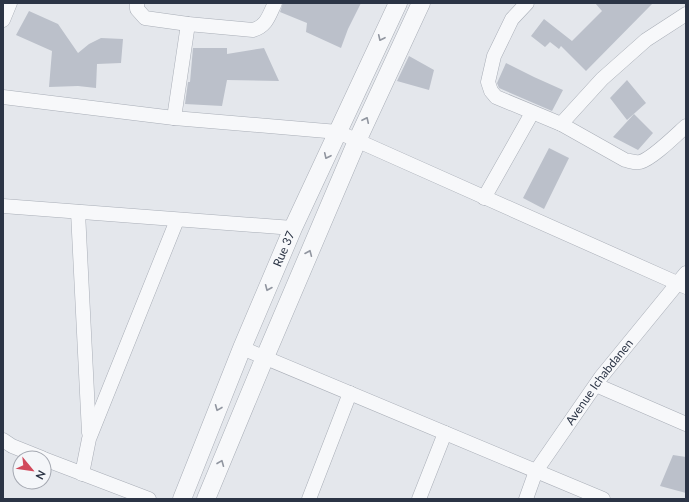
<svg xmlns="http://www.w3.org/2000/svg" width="689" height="502" font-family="Lato,sans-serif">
	<rect width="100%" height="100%" fill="#e4e7ec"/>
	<!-- building -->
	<path fill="#bbc0ca" d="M283,3H361L348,29L341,48L306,32L307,23L280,12Z
		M595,3H653L586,71L561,46L559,49L550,42L545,47L531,36L544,19L572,41L602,11Z
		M29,11L58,24L78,53L89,44L101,38L123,39L121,63L97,64L96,88L78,86L49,87L52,51L16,35Z
		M193,48H227V54L264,48L279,81L227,80L222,106L185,104L188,82H190Z
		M409,56L434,70L429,90L397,81Z
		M506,63L534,77L563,90L552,111L499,88L497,83Z
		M627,80L646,103L627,120L610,98Z
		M634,114L653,133L638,150L613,137Z
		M549,148L569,158L544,209L523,198Z
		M673,455L686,457V493L660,486Z"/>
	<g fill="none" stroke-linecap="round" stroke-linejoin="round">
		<defs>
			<g id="minor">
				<path d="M137,3V9L145,18L188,24L253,30C267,26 269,15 275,3"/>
				<path d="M527,3L512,19L494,56L488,82L491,91L496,97L561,124L625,160C630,161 635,163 640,162C652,159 676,135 686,126"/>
				<path d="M3,20L10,3"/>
				<path d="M3,97L174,118L338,132L686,287"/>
				<path d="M174,118L188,24"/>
				<path d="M561,124L602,79L646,40L686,14"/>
				<path d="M484,198L532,113"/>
				<path d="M3,206L293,228"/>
				<path d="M78,212L89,433"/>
				<path d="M242,348L603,499"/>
				<path d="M596,385L686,424"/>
				<path d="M3,440L12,446L42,458"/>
				<path d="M44,459L149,499"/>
				<path d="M82,474L89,439L177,220"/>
				<path d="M309,499L350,393"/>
				<path d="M419,499L445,433"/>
				<path id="s1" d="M526,499L536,471L601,377L686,273"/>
			</g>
			<g id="tertiary">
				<path id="s2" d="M182,499L242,348L293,228L398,3"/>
				<path d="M206,499L265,357L357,141L421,3"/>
			</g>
		</defs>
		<!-- minor casing -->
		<use href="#minor" stroke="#a9aeb7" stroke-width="15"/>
		<!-- tertiary casing -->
		<use href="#tertiary" stroke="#a9aeb7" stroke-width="19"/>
		<!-- minor -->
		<use href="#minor" stroke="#f7f8fa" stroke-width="14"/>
		<!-- tertiary -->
		<use href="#tertiary" stroke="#f7f8fa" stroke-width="18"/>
	</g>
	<!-- one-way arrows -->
	<defs><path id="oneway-chevron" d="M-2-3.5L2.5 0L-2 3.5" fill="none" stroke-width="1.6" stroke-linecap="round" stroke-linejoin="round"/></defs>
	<g stroke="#9196a0">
		<use href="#oneway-chevron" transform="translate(381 38) rotate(115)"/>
		<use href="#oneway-chevron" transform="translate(366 120) rotate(-65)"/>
		<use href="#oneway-chevron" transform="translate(327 156) rotate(115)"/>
		<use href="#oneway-chevron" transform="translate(309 253) rotate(-67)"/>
		<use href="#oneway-chevron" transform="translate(268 288) rotate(113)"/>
		<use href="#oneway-chevron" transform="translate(218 408) rotate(112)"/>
		<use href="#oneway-chevron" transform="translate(221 463) rotate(-68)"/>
	</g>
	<g text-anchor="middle" stroke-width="3.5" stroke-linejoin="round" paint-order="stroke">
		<!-- street labels -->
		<g font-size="12" fill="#2b3445" stroke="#f4f6f9">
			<text dy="4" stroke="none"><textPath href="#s2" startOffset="270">Rue 37</textPath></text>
			<text dy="4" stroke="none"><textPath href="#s1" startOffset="139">Avenue Ichabdanen</textPath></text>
		</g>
	</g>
	<!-- border -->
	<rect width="689" height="502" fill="none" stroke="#2b3445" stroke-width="8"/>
	<!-- north arrow -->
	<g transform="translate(32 470) rotate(119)"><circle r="19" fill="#f4f6f9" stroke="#a4a8b1"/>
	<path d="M0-3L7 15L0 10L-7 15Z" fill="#d1495b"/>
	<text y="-6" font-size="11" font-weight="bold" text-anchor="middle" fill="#2b3445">N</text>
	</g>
</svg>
